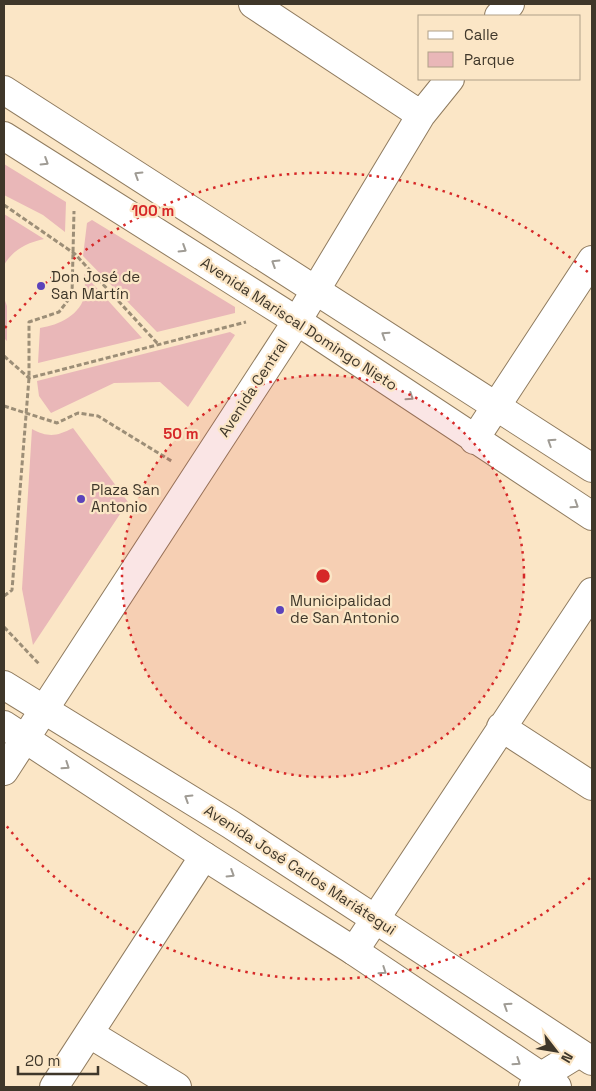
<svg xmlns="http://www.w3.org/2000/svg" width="596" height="1091" font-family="'Space Grotesk',sans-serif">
	<rect width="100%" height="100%" fill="#fbe6c6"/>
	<!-- green -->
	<path fill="#e9b7b8" d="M4,164L66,202L65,232L43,215L4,195Z
		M4,214L44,239C26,243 13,250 4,265Z
		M92,220L235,307V313L157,332L83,256L87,223Z
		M84,274L142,338L38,363L40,328C59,325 81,315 85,294C86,288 84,280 84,274Z
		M4,298L7,306V341L4,338Z
		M230,332L235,335L188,407L160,382L114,383L51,413L39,396L37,381Z
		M73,428L128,502L33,645L22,589L32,429C49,438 57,436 73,428Z"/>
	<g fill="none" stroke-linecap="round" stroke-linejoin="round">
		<defs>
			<path id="minor" d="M253,4L421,115
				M499,16L510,4
				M474,440L592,260
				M501,727L592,786
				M4,771L297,321L421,115L450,79
				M354,951L592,592
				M90,1034L177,1087
				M54,1087L204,856
				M533,1087L540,1077L579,1053"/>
			<path id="tertiary" d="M4,90L592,468
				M4,136L297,321L592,516
				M4,685L230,824L592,1061
				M4,725L204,856L354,951L557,1087"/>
		</defs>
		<!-- minor casing -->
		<use href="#minor" stroke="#8f7b5f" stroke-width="30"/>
		<!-- tertiary casing -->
		<use href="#tertiary" stroke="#8f7b5f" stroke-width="30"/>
		<!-- path -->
		<path stroke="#9c8e77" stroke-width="3" stroke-dasharray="5 2.5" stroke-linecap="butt" d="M4,205L75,254L158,344
			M4,356L29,378L246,322
			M4,406L57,423L78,413L98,416L173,462
			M4,596L12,590L29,378V322L59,312L72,295L74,211
			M4,627L40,665"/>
		<!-- minor -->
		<use href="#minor" stroke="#fff" stroke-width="28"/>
		<!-- tertiary -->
		<use href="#tertiary" stroke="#fff" stroke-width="28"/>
	</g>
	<!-- one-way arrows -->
	<defs><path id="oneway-chevron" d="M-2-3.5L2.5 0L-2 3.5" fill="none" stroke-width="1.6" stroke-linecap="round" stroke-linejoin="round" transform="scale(1.25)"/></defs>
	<g stroke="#9f9b94">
		<use href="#oneway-chevron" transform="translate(45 162) rotate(32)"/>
		<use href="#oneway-chevron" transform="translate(138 175) rotate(-148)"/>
		<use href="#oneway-chevron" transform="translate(183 249) rotate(32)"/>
		<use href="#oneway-chevron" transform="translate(275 263) rotate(-148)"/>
		<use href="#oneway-chevron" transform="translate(385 335) rotate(-147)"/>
		<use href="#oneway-chevron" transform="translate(410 397) rotate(34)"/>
		<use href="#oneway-chevron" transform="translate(551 442) rotate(-147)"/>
		<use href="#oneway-chevron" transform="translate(575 505) rotate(33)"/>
		<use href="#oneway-chevron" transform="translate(66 766) rotate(34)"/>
		<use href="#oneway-chevron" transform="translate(188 798) rotate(-148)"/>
		<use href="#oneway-chevron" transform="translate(231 874) rotate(32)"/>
		<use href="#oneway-chevron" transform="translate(383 971) rotate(34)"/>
		<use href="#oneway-chevron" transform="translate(507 1006) rotate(-147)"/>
		<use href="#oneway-chevron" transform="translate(517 1062) rotate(34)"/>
	</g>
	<!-- distance rings -->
	<circle cx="323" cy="576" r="201" fill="#d62828" fill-opacity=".12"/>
	<g fill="none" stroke="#d62828" stroke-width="2.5" stroke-dasharray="2.5 5">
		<circle cx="323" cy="576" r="201"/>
		<path d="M590 878A403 403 0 0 1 5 824M5 328A403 403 0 0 1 590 274"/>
	</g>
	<!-- markers -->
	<g fill="#5b43bb" stroke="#fbe6c6" stroke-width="2">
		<circle cx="41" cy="286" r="5"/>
		<circle cx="81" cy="499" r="5"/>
		<circle cx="280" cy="610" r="5"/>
	</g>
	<g text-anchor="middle" stroke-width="4.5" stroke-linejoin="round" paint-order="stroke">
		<!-- poi labels -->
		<g font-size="15" fill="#3f372a" stroke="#fbe6c6" text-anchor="start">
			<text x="51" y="282">Don José de<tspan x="51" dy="17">San Martín</tspan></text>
			<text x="91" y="495">Plaza San<tspan x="91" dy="17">Antonio</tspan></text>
			<text x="290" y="606">Municipalidad<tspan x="290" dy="17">de San Antonio</tspan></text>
		</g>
		<!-- street labels -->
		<g font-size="15" fill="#3f372a" stroke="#fbe6c6">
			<text transform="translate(299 324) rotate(33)" y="5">Avenida Mariscal Domingo Nieto</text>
			<text transform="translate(253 388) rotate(-57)" y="5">Avenida Central</text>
			<text transform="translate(300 870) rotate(33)" y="5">Avenida José Carlos Mariátegui</text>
		</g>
	</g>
	<circle cx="323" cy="576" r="8" fill="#d62828" stroke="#fbe6c6" stroke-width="2.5"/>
	<g font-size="15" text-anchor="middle" font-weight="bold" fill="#d62828" stroke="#fbe6c6" stroke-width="4.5" stroke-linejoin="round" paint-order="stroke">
		<text x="153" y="216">100 m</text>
		<text x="181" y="439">50 m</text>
	</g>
	<!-- border -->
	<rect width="596" height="1091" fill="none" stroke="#3f372a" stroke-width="10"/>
	<!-- legend -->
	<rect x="418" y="15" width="162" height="65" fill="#fbe6c6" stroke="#b0a088"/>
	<rect x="428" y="31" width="25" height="8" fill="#ffffff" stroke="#b0a088"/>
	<text x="464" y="40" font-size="15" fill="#3f372a">Calle</text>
	<rect x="428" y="52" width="25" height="15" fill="#e9b7b8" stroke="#b0a088"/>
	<text x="464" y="65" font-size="15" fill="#3f372a">Parque</text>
	<!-- north arrow -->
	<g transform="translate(556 1051) rotate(121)" stroke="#fbe6c6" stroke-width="4" paint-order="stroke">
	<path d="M0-4L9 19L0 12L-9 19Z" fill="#3f372a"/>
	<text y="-8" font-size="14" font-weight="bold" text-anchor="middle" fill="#3f372a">N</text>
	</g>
	<!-- scale -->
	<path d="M18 1066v8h80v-8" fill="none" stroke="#3f372a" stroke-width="2.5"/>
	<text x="25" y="1066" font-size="15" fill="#3f372a" stroke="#fbe6c6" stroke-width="4" paint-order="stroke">20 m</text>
</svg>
